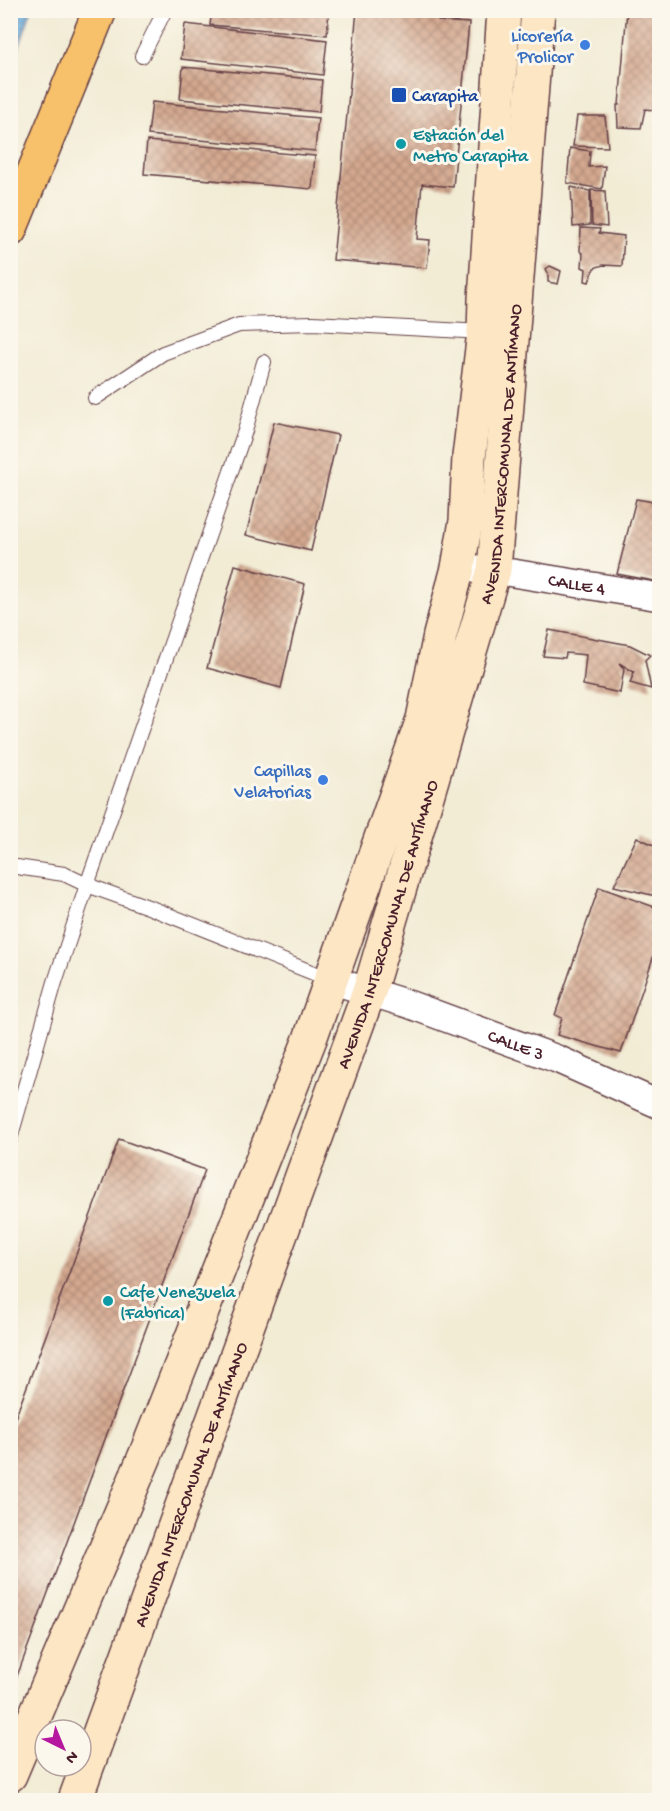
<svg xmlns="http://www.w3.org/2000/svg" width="670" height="1811" font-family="'Gochi Hand',sans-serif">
	<defs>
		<pattern id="water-rules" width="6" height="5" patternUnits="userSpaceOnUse" patternTransform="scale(1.5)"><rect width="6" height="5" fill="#64a7d8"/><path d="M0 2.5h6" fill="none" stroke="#5487af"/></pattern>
		<pattern id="building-cross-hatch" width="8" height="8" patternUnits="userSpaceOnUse" patternTransform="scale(1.5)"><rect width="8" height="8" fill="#d4a990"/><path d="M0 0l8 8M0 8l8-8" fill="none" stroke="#ae8976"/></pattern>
	</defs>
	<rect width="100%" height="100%" fill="#fbf7ec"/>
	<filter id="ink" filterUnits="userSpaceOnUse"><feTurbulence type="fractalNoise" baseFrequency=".0167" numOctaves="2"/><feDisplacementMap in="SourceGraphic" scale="12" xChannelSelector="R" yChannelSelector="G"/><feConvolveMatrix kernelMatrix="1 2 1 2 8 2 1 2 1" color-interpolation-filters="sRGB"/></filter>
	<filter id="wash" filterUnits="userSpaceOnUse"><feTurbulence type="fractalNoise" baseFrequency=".008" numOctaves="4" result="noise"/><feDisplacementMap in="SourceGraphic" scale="24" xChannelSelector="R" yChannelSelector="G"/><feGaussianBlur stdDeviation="1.35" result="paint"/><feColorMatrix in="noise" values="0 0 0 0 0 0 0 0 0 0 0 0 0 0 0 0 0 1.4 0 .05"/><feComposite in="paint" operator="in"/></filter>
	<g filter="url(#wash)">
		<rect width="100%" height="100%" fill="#f2ecd5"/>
		<!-- water -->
		<path fill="url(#water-rules)" stroke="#576382" stroke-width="1.5" d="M11,10L31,11L11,71L10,11Z"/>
		<g id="blocks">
			<!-- building -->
			<path fill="url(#building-cross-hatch)" d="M212,10H329L327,35L210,25Z
				M357,10H439L438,21L469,23L453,187L422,184L417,239L430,240L427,268L333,260Z
				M627,10H660V104L654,110L645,109L641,128L618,127L617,105H619Z
				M185,24L327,40L323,75L181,59Z
				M183,67L322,80L319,112L180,99Z
				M152,102L318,118L315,151L148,135Z
				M577,116H605L608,147L573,146Z
				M147,141L315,156L312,189L144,174Z
				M570,148L590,151L589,167L605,166L602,189L567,183Z
				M571,187L590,191V225L573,227Z
				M591,190L605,191L607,227L592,225Z
				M581,228L600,229L599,233L624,236L622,266L603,265L594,268L589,282L585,281L586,269L582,267L583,254L580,251Z
				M550,266L561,271L558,284L548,282V273L546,269Z
				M274,422L338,435L311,551L246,535Z
				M636,499L660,503V582L617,574Z
				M235,565L305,584L281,688L207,668Z
				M549,630L630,645L650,655L645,660L651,689L630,683L634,672L619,663L624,669L620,693L583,685L586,655L566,653L565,658L543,656Z
				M637,837L660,848V897L614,886Z
				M599,887L660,909V937L621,1053L557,1035L562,1018L555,1015Z
				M119,1139L205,1170L10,1695V1432Z"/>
		</g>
	</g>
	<g filter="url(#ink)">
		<use href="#blocks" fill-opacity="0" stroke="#633e44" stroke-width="1.5"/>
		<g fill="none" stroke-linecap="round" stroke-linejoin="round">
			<defs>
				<path id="service" d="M142,56L165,10
					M264,362L245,431L87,885L151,908L331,980
					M95,398L163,353L239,325L313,323L484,332
					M10,866L64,874L87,885L55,982L10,1139"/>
				<g id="minor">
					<path id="s1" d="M458,568L494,570L660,597"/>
					<path id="s2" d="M331,980L408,1004L557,1059L660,1105"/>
				</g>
				<g id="secondary">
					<path d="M10,1775L145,1456L310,1039L423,719L440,635L458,568L466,521L469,457L484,332L485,299L504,10"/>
					<path id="s3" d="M75,1800L369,992L494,570L538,10"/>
				</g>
				<path id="motorway" d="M10,230L100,10"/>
			</defs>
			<!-- service casing -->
			<use href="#service" stroke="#633e44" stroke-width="16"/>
			<!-- minor casing -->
			<use href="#minor" stroke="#633e44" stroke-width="30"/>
			<!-- secondary casing -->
			<use href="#secondary" stroke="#633e44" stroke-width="36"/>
			<!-- motorway casing -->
			<use href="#motorway" stroke="#633e44" stroke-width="36"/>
			<!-- service -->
			<use href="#service" stroke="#fff" stroke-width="14"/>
			<!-- minor -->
			<use href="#minor" stroke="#fff" stroke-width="27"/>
			<!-- secondary -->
			<use href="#secondary" stroke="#fce6c4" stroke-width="33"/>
			<!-- motorway -->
			<use href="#motorway" stroke="#f7c06b" stroke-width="33"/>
		</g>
	</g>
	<!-- markers -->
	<g fill="#3f7fe0" stroke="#fbf7ec" stroke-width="2">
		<circle cx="585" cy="45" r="6"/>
		<circle cx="323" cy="780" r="6"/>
	</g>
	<rect fill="#1a4fb4" stroke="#fbf7ec" stroke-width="2" x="391" y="87" width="16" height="16" rx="3"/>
	<g fill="#0f9aa8" stroke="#fbf7ec" stroke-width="2">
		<circle cx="401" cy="144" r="6"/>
		<circle cx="108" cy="1301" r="6"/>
	</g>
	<g text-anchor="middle" stroke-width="6" stroke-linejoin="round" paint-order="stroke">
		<!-- shop labels -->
		<g font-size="18" fill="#366cbe" stroke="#fbf7ec" text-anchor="end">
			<text x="573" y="41">Licorería<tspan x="573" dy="21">Prolicor</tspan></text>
			<text x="311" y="776">Capillas<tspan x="311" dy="21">Velatorias</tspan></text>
		</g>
		<!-- transit labels -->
		<g font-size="18" fill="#164399" stroke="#fbf7ec" text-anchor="start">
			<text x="412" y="101">Carapita</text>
		</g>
		<!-- culture labels -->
		<g font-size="18" fill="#0d838f" stroke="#fbf7ec" text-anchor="start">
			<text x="413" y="140">Estación del<tspan x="413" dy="21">Metro Carapita</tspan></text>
			<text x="120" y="1297">Cafe Venezuela<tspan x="120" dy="21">(Fabrica)</tspan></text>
		</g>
		<!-- street labels -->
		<g font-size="18" fill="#4a1f2b" stroke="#fbf7ec">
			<text dy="6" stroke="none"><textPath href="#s3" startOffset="1416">AVENIDA INTERCOMUNAL DE ANTÍMANO</textPath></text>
			<text dy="6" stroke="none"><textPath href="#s1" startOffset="120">CALLE 4</textPath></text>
			<text dy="6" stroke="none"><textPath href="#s3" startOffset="930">AVENIDA INTERCOMUNAL DE ANTÍMANO</textPath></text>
			<text dy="6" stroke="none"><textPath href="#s2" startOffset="196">CALLE 3</textPath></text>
			<text dy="6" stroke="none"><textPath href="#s3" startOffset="336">AVENIDA INTERCOMUNAL DE ANTÍMANO</textPath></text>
		</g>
	</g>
	<!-- margin -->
	<rect width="670" height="1811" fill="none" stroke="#fbf7ec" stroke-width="36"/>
	<!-- north arrow -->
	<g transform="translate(63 1748) rotate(137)"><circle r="28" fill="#fbf7ec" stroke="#b4a19f" stroke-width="1.5"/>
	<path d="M0-4.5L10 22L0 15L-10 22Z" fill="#b5179e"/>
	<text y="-9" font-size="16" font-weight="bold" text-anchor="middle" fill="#4a1f2b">N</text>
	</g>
</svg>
